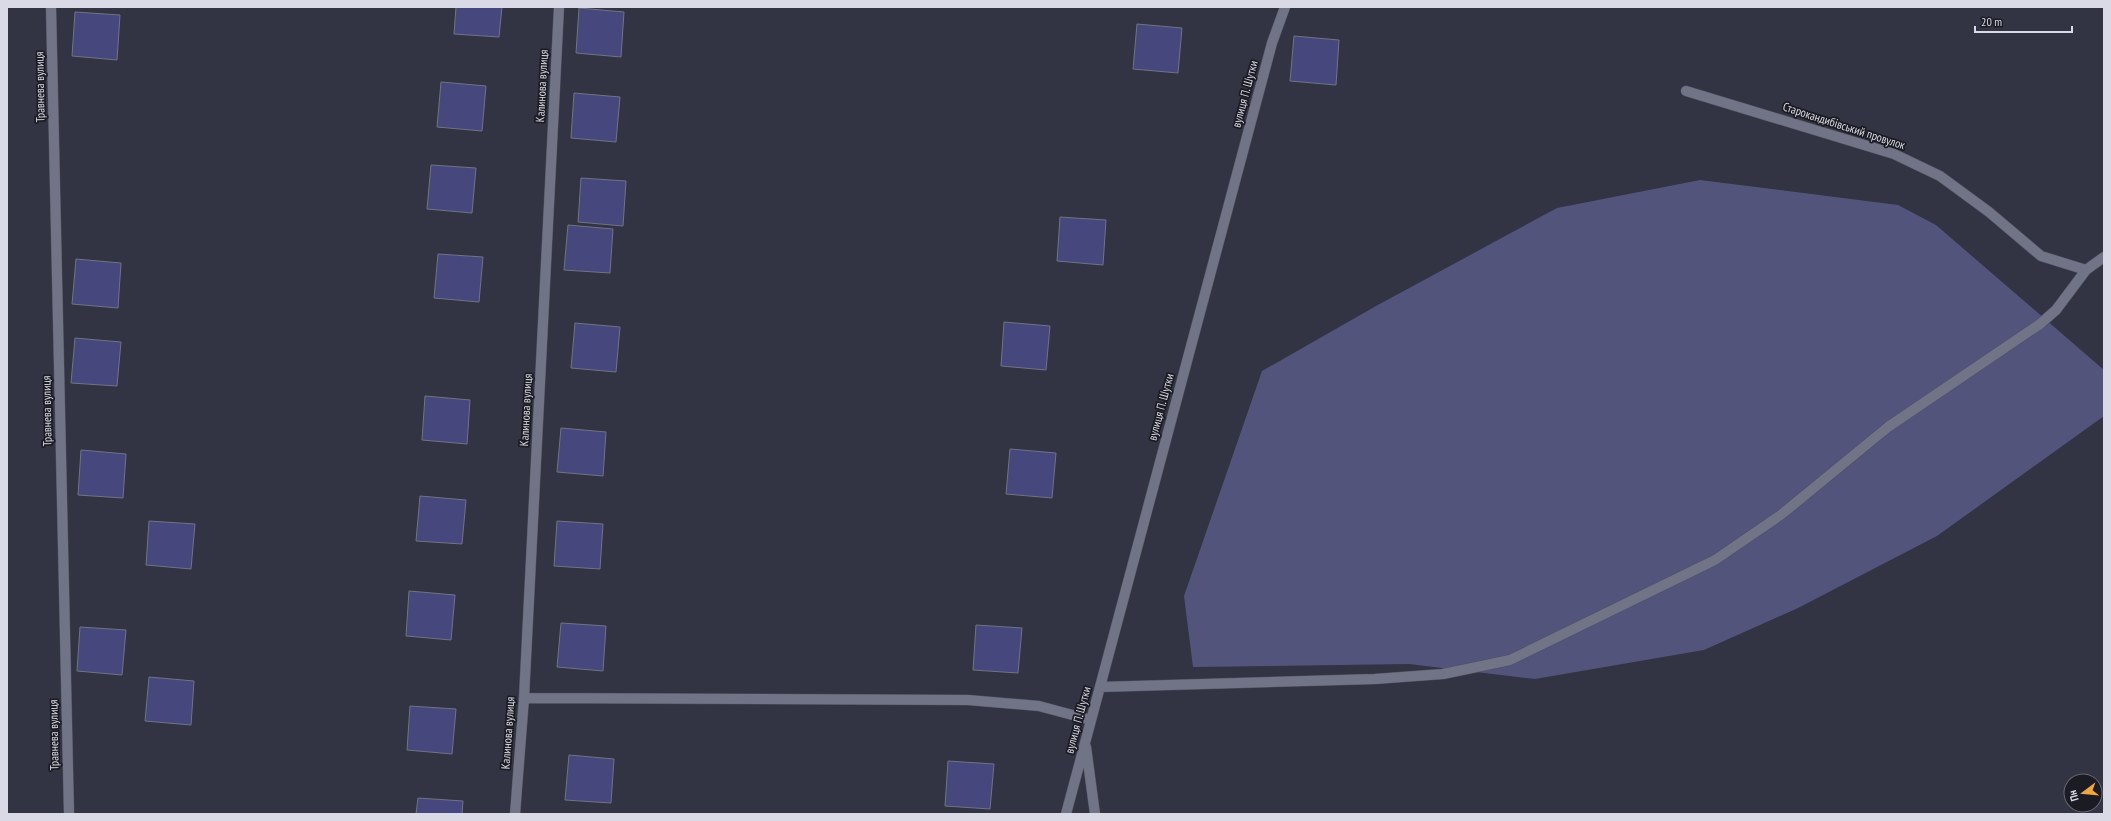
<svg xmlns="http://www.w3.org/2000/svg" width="2111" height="821" font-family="'PT Sans Narrow',sans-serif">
	<rect width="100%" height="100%" fill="#323343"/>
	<!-- green -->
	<path fill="#52547b" d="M1700,180L1898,205L1936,225L2104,370V416L1937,536L1798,608L1704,650L1535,679L1409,664L1193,667L1184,596L1262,371L1376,306L1557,208Z"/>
	<!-- building -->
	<path fill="#46477c" stroke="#717386" d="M456,7H502L499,37L454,34Z
		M579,8L624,12L621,57L576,53Z
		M75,12L120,15L117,60L72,56Z
		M1137,24L1182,28L1178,73L1133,69Z
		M1294,36L1339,40L1336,85L1290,81Z
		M441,82L486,86L482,131L437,127Z
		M574,93L620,97L616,142L571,138Z
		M431,165L476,168L472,213L427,209Z
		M581,178L626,181L623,226L578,222Z
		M1060,217L1106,220L1103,265L1057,261Z
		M568,225L613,229L610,273L564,270Z
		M438,254L483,257L479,302L434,298Z
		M76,259L121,263L118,308L72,304Z
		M1004,322L1050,326L1046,370L1001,366Z
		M575,323L620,327L616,372L571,368Z
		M75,338L121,342L117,386L71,383Z
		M425,396L470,400L467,444L422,440Z
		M561,428L606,432L603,476L557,472Z
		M1010,449L1056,453L1052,498L1006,494Z
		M81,450L126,454L123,498L78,495Z
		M420,496L466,500L462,544L416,541Z
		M149,521L195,524L191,569L146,565Z
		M557,521L603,524L600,569L554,566Z
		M409,591L455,595L451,640L406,636Z
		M561,623L606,626L603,671L557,667Z
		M976,625L1022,628L1018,673L973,670Z
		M80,627L126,630L122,675L77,671Z
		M149,677L194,681L191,725L145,721Z
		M410,706L456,709L452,754L407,750Z
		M569,755L614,759L611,803L565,800Z
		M948,761L994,764L990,809L945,806Z
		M418,798L463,801L462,814H416Z"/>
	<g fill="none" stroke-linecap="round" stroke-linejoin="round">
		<defs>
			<path id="minor" d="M51,7L69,814
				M1686,91L1894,154L1940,176L1989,212L2041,256L2086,270L2104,257
				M1100,687L1375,679L1443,674L1510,660L1715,560L1782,514L1888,427L2040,324L2056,310L2086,270
				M524,698L968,700L1039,706L1091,720
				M1086,747L1095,814
				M515,814L524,698L559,7
				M1066,814L1272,43L1285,7"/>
		</defs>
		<!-- minor casing -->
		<use href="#minor" stroke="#4f505e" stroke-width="11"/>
		<!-- minor -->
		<use href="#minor" stroke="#717386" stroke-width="10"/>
	</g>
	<g text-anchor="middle" stroke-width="3.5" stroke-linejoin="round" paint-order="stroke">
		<!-- street labels -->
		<g font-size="12" fill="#d9dae5" stroke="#1b1b23">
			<text transform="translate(542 86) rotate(-87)" y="4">Калинова вулиця</text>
			<text transform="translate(40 87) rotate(-91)" y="4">Травнева вулиця</text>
			<text transform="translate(1245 94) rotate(-75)" y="4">вулиця П. Шутки</text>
			<text transform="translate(1844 126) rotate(18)" y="4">Старокандибівський провулок</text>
			<text transform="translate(1161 407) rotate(-75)" y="4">вулиця П. Шутки</text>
			<text transform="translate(526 410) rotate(-87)" y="4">Калинова вулиця</text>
			<text transform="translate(47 411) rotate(-91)" y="4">Травнева вулиця</text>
			<text transform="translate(1078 720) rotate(-75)" y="4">вулиця П. Шутки</text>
			<text transform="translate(508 733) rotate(-86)" y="4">Калинова вулиця</text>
			<text transform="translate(54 735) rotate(-91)" y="4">Травнева вулиця</text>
		</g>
	</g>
	<!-- border -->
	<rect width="2111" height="821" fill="none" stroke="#d9dae5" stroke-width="16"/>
	<!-- north arrow -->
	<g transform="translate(2083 793) rotate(254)"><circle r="19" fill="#1b1b23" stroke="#676771"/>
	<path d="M0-3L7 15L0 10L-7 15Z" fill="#f0a63f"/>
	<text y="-6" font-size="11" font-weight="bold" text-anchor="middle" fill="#d9dae5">Пн</text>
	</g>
	<!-- scale -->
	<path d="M1975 26v6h97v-6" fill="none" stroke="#d9dae5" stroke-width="2"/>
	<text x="1981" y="26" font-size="12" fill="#d9dae5" stroke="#1b1b23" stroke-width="3" paint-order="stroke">20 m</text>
</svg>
